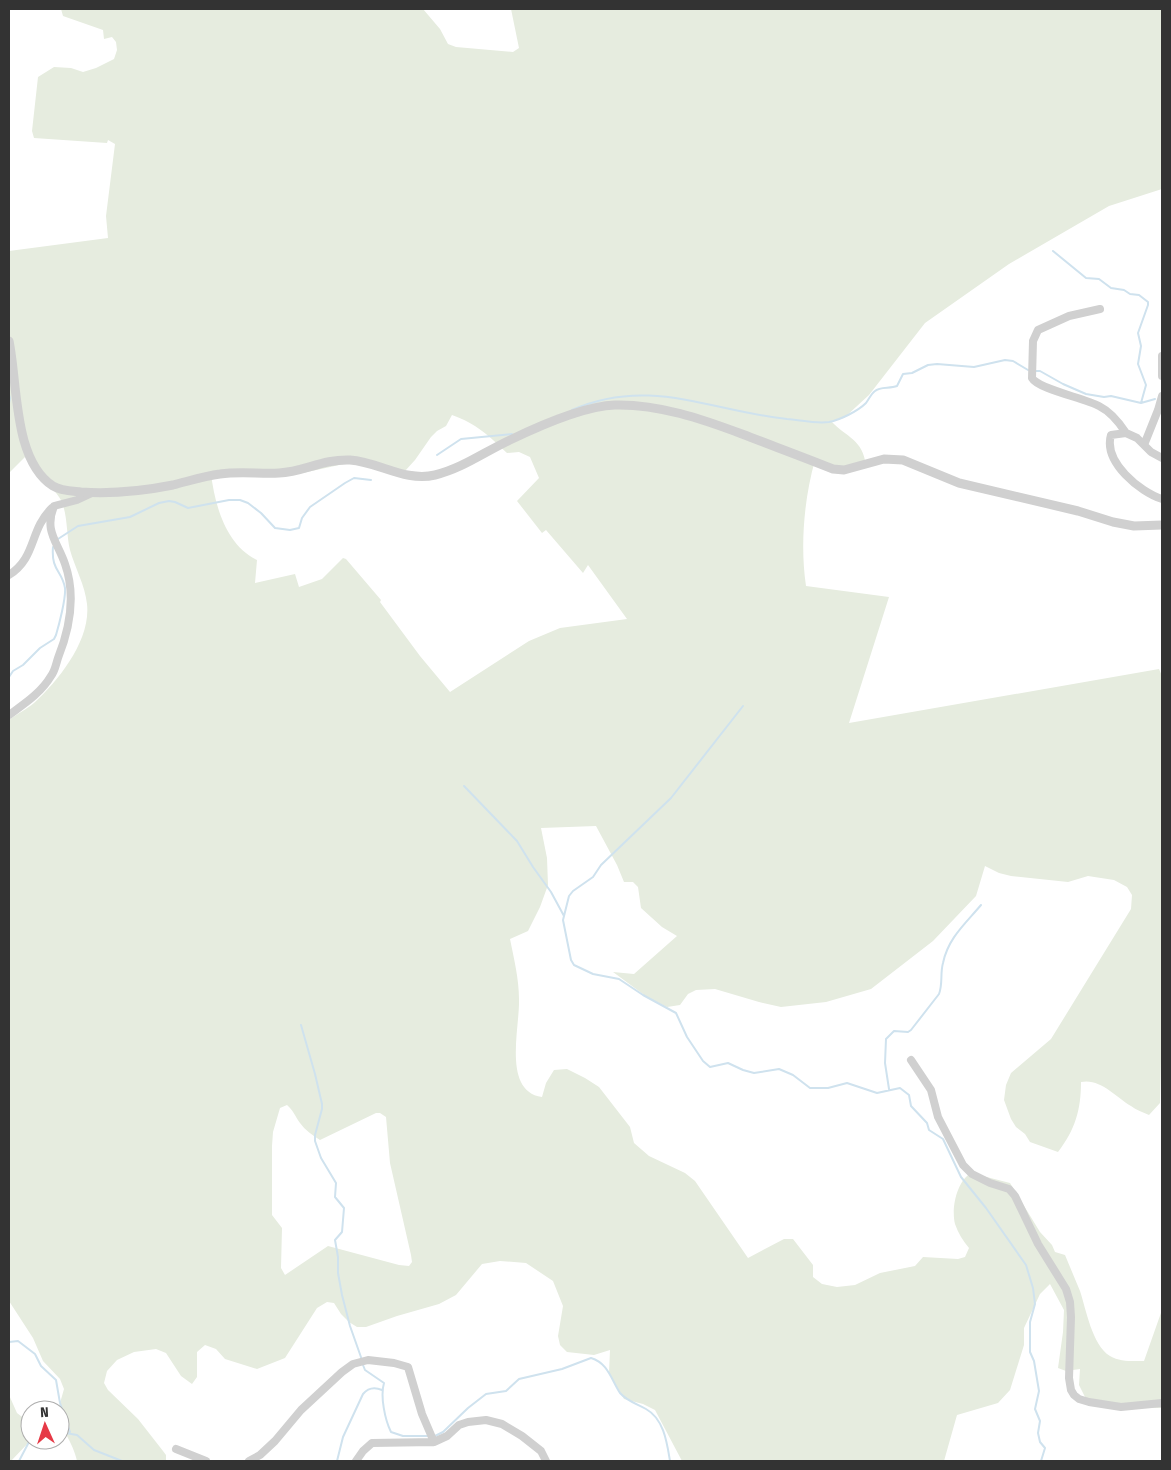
<svg xmlns="http://www.w3.org/2000/svg" width="1171" height="1470" font-family="'Fira Sans Condensed',sans-serif">
	<rect width="100%" height="100%" fill="#fff"/>
	<!-- green -->
	<path fill="#e6ecdf" fill-rule="evenodd" d="M61,9H423L440,29L448,44L456,47L513,52L519,48L511,9H1162V189L1109,206L1009,264L925,323L869,395L844,418L831,421C847,438 863,439 866,466L840,467L815,460C804,499 800,546 806,586L889,597L849,723L1159,669L1162,676V1054L1161,1060L1160,1103L1149,1115C1143,1112 1136,1110 1131,1106C1116,1097 1100,1078 1081,1082C1081,1110 1075,1130 1058,1152L1030,1142L1025,1134L1016,1127L1011,1119L1004,1100L1006,1085L1011,1073L1051,1039L1131,909L1132,895L1127,887L1114,880L1088,876L1068,882L1011,876L999,873L985,866L976,896L933,941L871,989L826,1002L781,1007L759,1002L715,989L696,990L688,994L680,1005L667,1007L647,997L613,972L634,974L677,936L662,927L641,908L638,887L633,882H624L617,865L596,826L541,828L547,858L548,885L540,907L528,931L510,939C514,959 519,979 519,999C520,1028 502,1091 542,1097L546,1083L554,1070L567,1069L585,1078L599,1087L630,1127L634,1143L649,1156L685,1173L695,1181L748,1258L784,1239H793L813,1265V1277L822,1284L837,1287L855,1285L880,1273L915,1266L923,1257L958,1259L965,1257L969,1248C963,1241 958,1233 955,1224C951,1208 957,1181 971,1173L1010,1183L1040,1232L1052,1245L1055,1252L1065,1255C1070,1267 1075,1279 1080,1291C1086,1309 1092,1345 1110,1356C1120,1362 1132,1361 1144,1361L1162,1310V1408L1126,1407L1087,1401L1079,1385L1080,1369L1066,1371L1058,1368L1063,1332L1064,1310L1050,1284L1040,1294L1024,1328V1345L1010,1390L998,1403L957,1415L944,1461H682L655,1410L643,1404L624,1399L609,1373L610,1350L594,1355L567,1352L560,1345L558,1336L563,1306L553,1281L526,1263L500,1261L482,1264L456,1295L439,1304L397,1316L366,1327H357L349,1322L341,1314L334,1303L327,1302L317,1308L285,1358L257,1369L225,1359L216,1349L205,1345L197,1352V1377L192,1384L181,1376L166,1353L156,1349L134,1352L117,1360L107,1371L104,1383L108,1390L138,1419L163,1451L166,1455V1461H77C73,1441 60,1431 60,1410H58L64,1389L60,1379L43,1361L33,1338L9,1301V720C17,714 27,709 34,703C59,680 91,640 87,604C85,585 75,568 70,550C66,534 68,510 59,497C54,489 45,483 39,475C34,469 30,462 26,456L9,473V251L108,238L106,216L115,144L108,140L107,143L34,138L32,131L38,77L54,67L71,68L83,72L96,68L114,59L117,50L116,42L112,37L104,39L103,30L63,16ZM452,415C477,424 488,435 507,453L519,452L530,457L539,478L517,501L542,533L546,530L583,573L588,565L627,619L560,628L529,641L450,692L420,656L380,602L381,600L346,559L343,558L322,579L299,587L295,574L255,583L257,560C226,545 215,506 211,474H298L353,462L405,471L415,460L431,437L437,431L446,426ZM287,1105C293,1110 295,1116 300,1123C305,1130 312,1135 320,1140L376,1113H380L386,1117L390,1163L411,1255L412,1262L409,1266L399,1265L328,1246L285,1275L281,1268L282,1228L272,1215V1146L273,1132L280,1108Z
		M9,1395L17,1413L26,1420L30,1427L31,1440L11,1461H9Z"/>
	<g fill="none" stroke-linecap="round" stroke-linejoin="round">
		<!-- stream -->
		<path stroke="#cfe2ee" stroke-width="2" d="M1053,251L1086,278L1099,279L1111,288L1124,290L1130,294L1139,295L1148,302V305L1138,333L1141,346L1138,364L1146,385L1141,403
			M1036,371H1040L1063,384L1086,394L1104,397L1111,396L1141,403L1155,399
			M9,395L10,398L9,403
			M572,410C649,376 710,411 787,419C800,420 816,424 829,422C840,420 858,411 866,403C869,399 871,394 875,391C880,386 890,389 897,386L903,374L912,373L928,365L937,364L974,367L1005,360L1013,361L1028,370
			M9,450V463
			M437,455L461,439L512,434
			M58,539L78,526L130,517L159,503L169,501L175,502L188,508L229,500H240L248,503L261,513L275,528L290,530L299,528L302,518L310,507L345,483L354,478L371,480
			M9,677L13,671L23,665L40,648L54,639L56,635C59,625 66,598 65,588C62,570 51,571 53,547
			M743,706L671,798L601,865L593,877L573,891L569,896L563,920L571,960L574,965L593,974L619,979L643,995L676,1013L687,1037L703,1061L710,1067L728,1063L743,1070L754,1073L779,1069L793,1075L810,1088H828L847,1083L877,1093L900,1088L909,1095L911,1106L927,1123L929,1130L943,1139L961,1177L986,1208L1026,1265L1033,1288L1035,1304L1030,1322V1352L1034,1361L1039,1391L1035,1409L1040,1421L1038,1433L1040,1442L1045,1448L1041,1461
			M464,786L517,841L533,867L551,892L564,916
			M301,1025L315,1074L322,1104V1109L315,1135V1141L321,1158L336,1183L335,1197L344,1208L342,1232L335,1240L338,1257V1273L342,1295L350,1326L362,1360
			M889,1089L885,1063L886,1039L894,1031L908,1032L911,1030L939,994C943,984 940,973 943,963C948,938 966,923 981,905
			M9,1305V1309
			M9,1342L18,1341L35,1354L41,1366L56,1380L60,1403L70,1432
			M363,1365L365,1370L384,1383C380,1396 385,1420 391,1432L403,1436H428
			M60,1432L77,1435L94,1450L122,1461
			M435,1436L443,1432L468,1408L486,1394L506,1391L519,1379L562,1369L591,1358C608,1363 611,1379 620,1393C627,1401 637,1404 646,1409C664,1419 667,1443 670,1461
			M19,1461L30,1440
			M337,1461L343,1437L363,1394C368,1388 375,1387 382,1390"/>
		<!-- minor -->
		<path stroke="#d0d0d0" stroke-width="8" d="M1100,309L1069,316L1038,330L1033,341L1032,378C1038,389 1084,398 1099,406C1111,412 1119,422 1126,433L1111,435C1103,462 1140,492 1162,499
			M1162,356V376
			M1162,396L1158,410L1144,445L1151,452L1162,458
			M1126,433L1137,438L1144,445
			M9,575C37,557 29,530 52,508
			M9,715C24,704 41,693 51,676C55,671 56,664 58,658C70,628 76,595 65,564C57,541 44,531 54,506L77,500L92,493
			M911,1060L931,1090L938,1117L963,1165L972,1174L990,1183L1009,1189L1015,1196L1038,1244L1066,1289L1070,1302L1071,1317L1069,1378L1071,1390L1074,1395L1079,1399L1089,1402L1121,1407L1162,1403
			M176,1449L206,1461
			M249,1461L260,1455L275,1441L301,1410L342,1372L353,1364L368,1360L394,1363L408,1367L422,1414L434,1442
			M356,1461L363,1451L372,1443L434,1442L447,1436L459,1425L468,1422L486,1420L502,1424L522,1436L541,1451L546,1461"/>
		<!-- tertiary -->
		<path stroke="#d0d0d0" stroke-width="9" d="M9,341C18,384 13,460 53,486C61,491 72,491 81,492C111,494 143,491 173,485C189,481 204,476 220,474C240,471 259,474 279,473C304,472 322,459 350,460C379,462 405,482 435,475C463,468 484,452 510,440C539,426 583,406 615,405C659,404 702,419 742,434C773,446 803,457 833,469L844,470L884,459L903,460L959,483L1078,511L1113,522L1134,526L1162,525"/>
	</g>
	<!-- border -->
	<rect width="1171" height="1470" fill="none" stroke="#333333" stroke-width="20"/>
	<!-- north arrow -->
	<g transform="translate(45 1425) rotate(357)"><circle r="24" fill="#ffffff" stroke="#adadad"/>
	<path d="M0-4L9 19L0 12L-9 19Z" fill="#e63946"/>
	<text y="-8" font-size="14" font-weight="bold" text-anchor="middle" fill="#333333">N</text>
	</g>
</svg>
